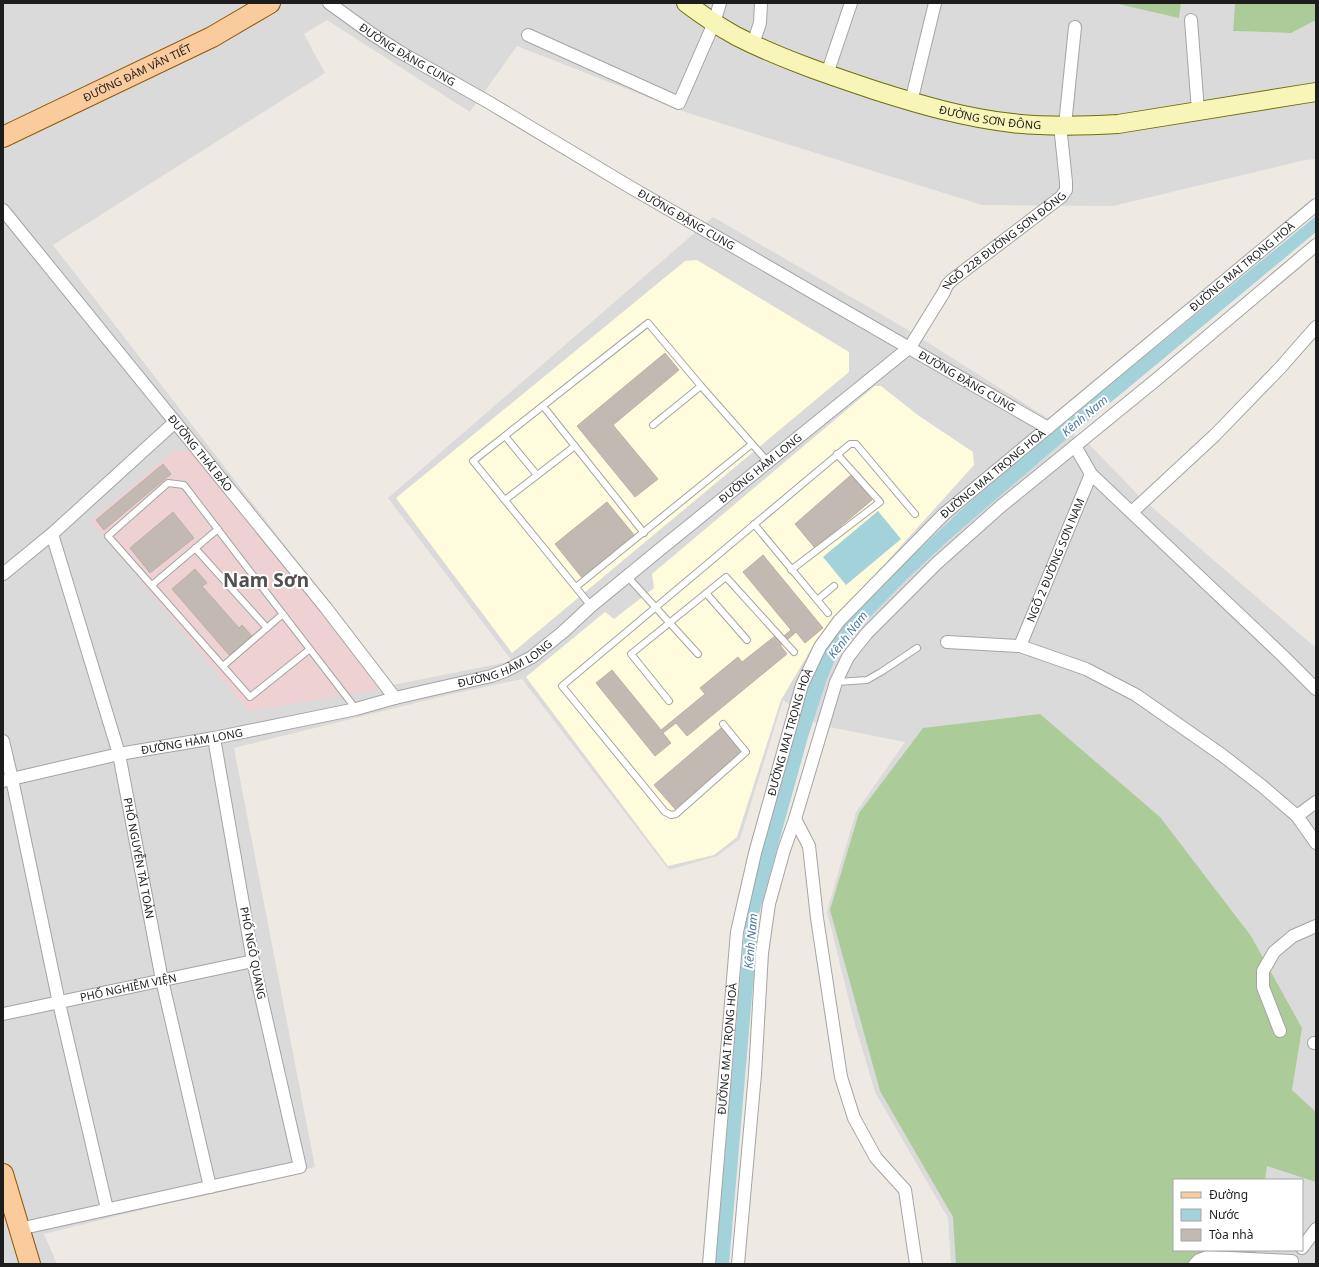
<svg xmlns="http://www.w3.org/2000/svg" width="1319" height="1267" font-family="'Noto Sans',sans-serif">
	<rect width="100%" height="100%" fill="#eee9e3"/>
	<!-- residential -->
	<path fill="#dbdada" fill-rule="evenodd" d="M3,3H1114L1178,17L1181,3H1235L1233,31L1291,33L1316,20V159L1305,160L1113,206L982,205L688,113L517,46L470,112L327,20L304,34L325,73L53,245L393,685L512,661L388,498L713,217L908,330L1090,445L1139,496L1316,648V1264H951L948,1218L875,1092L854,1021L827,911L856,812L905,742L819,725L783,700L740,839L717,856L669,870L522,679L448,695L234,748L315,1167L44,1234L57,1264H3ZM1174,1180H1302V1250H1174Z"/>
	<!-- commercial -->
	<path fill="#eed2d3" d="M175,450H190L382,689L249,711L91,521Z"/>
	<!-- education -->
	<path fill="#fefcdc" d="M697,260L849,352V372L512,653L396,498L685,261Z
		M875,386H881L919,416L973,452L974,465L817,639L781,700L737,837L714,855L668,866L526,677L605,612L614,619L654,588L652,574Z"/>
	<!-- forest -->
	<path fill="#abcc99" d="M1114,3H1181L1179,18Z
		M1235,3H1316V20L1291,33L1233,31Z
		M1040,714L1160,817L1251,936L1302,1028L1292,1090L1316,1112V1182L1267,1166L1265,1180H1174V1250H1256L1254,1264H956L953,1217L880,1091L830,910L859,813L923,728Z"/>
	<!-- water -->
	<path fill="#a4d2da" d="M1316,216V232L1051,452L950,539L906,580L868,619L843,648L834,662L826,682L808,737L759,914L729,1264H715L746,913L757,866L808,685L822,656L841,628L898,569L971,501L1096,396Z
		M878,511L901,539L846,585L823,557Z"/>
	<!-- building -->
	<path fill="#c2b9b3" stroke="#bfafa6" d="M665,353L679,370L613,425L658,479L635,497L577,426Z
		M163,464L171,474L104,530L96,520Z
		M851,475L872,500L815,548L795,524Z
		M607,502L635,536L583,579L555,544Z
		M173,512L194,538L150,573L130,548Z
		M763,555L823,628L805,643L796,632L794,634L791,630L743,572Z
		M195,569L207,583L202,586L239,628L242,625L252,636L230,656L172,589Z
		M791,630L794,634L782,644L779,640Z
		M775,636L782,644L780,645L787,654L687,736L676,723L663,733L671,743L655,756L596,683L612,670L661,730L705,694L700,688L738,657L742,662Z
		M721,728L742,752L675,809L654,785Z"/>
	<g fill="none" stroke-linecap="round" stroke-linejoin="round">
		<defs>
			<path id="lane" d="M543,406L644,533
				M653,425L701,386L768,462
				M505,436L537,475
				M505,500L575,446
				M754,524L828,613
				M195,548L267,628
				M791,570L880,502L837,454
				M627,576L698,654
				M152,585L218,529
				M576,587L752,444
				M706,593L747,640
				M817,600L834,586
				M591,606L473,461L648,323L701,386
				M310,649L250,697L108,536L168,483L184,485C241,560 298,634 356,709
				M223,666L283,614
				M836,682L867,680L881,672L917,648
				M669,701L631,654L726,577L794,652
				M723,724L746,752L676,814L671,815L665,812L562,686L850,444H856L915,514"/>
			<g id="street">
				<path id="s1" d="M329,3L372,34L400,52L490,103L630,187L1048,428"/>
				<path d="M1191,20L1198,111"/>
				<path d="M528,35L679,103L714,23L720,3"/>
				<path d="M753,44L760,23L761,3"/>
				<path d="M827,74L851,3"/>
				<path d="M911,102L935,3"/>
				<path d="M1065,125L1075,27"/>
				<path id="s2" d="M3,210L326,608L395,698"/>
				<path d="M1075,446L1091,474L1283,656L1316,689"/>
				<path d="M1132,512L1215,435L1280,368L1316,327"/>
				<path id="s3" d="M52,534L119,754L162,980L210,1187"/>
				<path d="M3,574L52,534L175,422"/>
				<path d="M947,642L1020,646L1086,669L1136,695L1222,755L1262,786L1297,816L1316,843"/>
				<path id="s4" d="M1020,646L1091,474"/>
				<path d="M3,741L12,779L59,1003L107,1209"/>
				<path id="s5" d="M3,781L119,754L214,738L356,709L395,698L491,676L505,671L532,657L563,632L591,606L658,551L910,347L944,292L947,285L952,280L1061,197L1066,190V182L1060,125"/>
				<path d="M1297,816L1316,802"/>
				<path d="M795,819L809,846L817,918L841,1077L854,1118L876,1158L905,1190L916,1264"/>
				<path id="s6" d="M3,1014L253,961"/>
				<path d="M1280,1031L1263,987V971L1274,952L1293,936L1316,926"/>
				<path d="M1314,1043H1316"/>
				<path d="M19,1229L300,1167L253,961L214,738"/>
				<path d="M1302,1248L1316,1229"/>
				<path id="s7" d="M709,1264L737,932L755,853L802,685L820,647L839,621L944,514L1316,205"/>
				<path d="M738,1264L755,1074L762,953L769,904L784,850L795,819L836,682L848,657L867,633L937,563L1000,507L1157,379L1316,245"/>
				<path d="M1195,1264L1199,1260L1207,1257L1292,1261"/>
			</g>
			<g id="secondary">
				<path id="s8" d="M686,3C702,15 718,26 736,36C781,59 829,75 877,91C921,105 966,118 1012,123C1047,127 1083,126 1118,124L1316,92"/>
			</g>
			<g id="primary">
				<path id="s9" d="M3,137L212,37L270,3"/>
				<path d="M3,1174L30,1264"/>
			</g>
		</defs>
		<!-- lane casing -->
		<use href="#lane" stroke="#a4a4a4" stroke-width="8"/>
		<!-- street casing -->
		<use href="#street" stroke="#a4a4a4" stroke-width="14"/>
		<!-- secondary casing -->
		<use href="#secondary" stroke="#6c7008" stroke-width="20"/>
		<!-- primary casing -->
		<use href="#primary" stroke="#915905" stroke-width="22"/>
		<!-- lane -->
		<use href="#lane" stroke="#fff" stroke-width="6"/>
		<!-- street -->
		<use href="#street" stroke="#fff" stroke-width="12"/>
		<!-- secondary -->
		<use href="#secondary" stroke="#f7f6b8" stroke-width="18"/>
		<!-- primary -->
		<use href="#primary" stroke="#f9cb9d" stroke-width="20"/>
	</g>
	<g text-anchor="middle" stroke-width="4" stroke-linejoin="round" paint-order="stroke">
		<!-- street labels -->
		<g font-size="11" fill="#1d1d1d" stroke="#fff">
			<text dy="4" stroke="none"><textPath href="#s1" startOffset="94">ĐƯỜNG ĐẶNG CUNG</textPath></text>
			<text dy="4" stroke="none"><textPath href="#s9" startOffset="149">ĐƯỜNG ĐÀM VĂN TIẾT</textPath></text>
			<text dy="4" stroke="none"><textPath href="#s8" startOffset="328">ĐƯỜNG SƠN ĐÔNG</textPath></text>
			<text dy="4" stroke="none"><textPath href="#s1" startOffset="418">ĐƯỜNG ĐẶNG CUNG</textPath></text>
			<text dy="4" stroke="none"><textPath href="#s5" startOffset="1178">NGÕ 228 ĐƯỜNG SƠN ĐÔNG</textPath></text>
			<text dy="4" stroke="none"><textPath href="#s7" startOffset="1200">ĐƯỜNG MAI TRỌNG HOÀ</textPath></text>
			<text dy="4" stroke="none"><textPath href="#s1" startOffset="742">ĐƯỜNG ĐẶNG CUNG</textPath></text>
			<text dy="4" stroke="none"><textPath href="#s2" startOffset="313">ĐƯỜNG THÁI BẢO</textPath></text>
			<text dy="4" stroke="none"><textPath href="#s5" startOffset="841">ĐƯỜNG HÀM LONG</textPath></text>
			<text dy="4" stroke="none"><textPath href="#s7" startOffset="876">ĐƯỜNG MAI TRỌNG HOÀ</textPath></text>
			<text dy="4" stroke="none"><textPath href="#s4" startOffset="93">NGÕ 2 ĐƯỜNG SƠN NAM</textPath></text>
			<text dy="4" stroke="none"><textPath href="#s5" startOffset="517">ĐƯỜNG HÀM LONG</textPath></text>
			<text dy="4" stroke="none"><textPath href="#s7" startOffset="540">ĐƯỜNG MAI TRỌNG HOÀ</textPath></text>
			<text dy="4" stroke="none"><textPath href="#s5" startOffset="193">ĐƯỜNG HÀM LONG</textPath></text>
			<text dy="4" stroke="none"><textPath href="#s3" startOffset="336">PHỐ NGUYỄN TÀI TOÀN</textPath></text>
			<text transform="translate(253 953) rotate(79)" y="4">PHỐ NGÔ QUANG</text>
			<text dy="4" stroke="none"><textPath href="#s6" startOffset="128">PHỐ NGHIÊM VIỆN</textPath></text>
			<text dy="4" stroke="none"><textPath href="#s7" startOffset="216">ĐƯỜNG MAI TRỌNG HOÀ</textPath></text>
		</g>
		<!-- water labels -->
		<g font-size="12" font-style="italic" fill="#4a7ba1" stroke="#fff">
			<text transform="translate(1085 416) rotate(-40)" y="4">Kênh Nam</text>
			<text transform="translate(848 635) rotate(-52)" y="4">Kênh Nam</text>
			<text transform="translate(751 941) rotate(-85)" y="4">Kênh Nam</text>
		</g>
		<!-- town labels -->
		<g font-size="19" font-weight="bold" fill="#505050" stroke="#fff">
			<text x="266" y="587">Nam Sơn</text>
		</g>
	</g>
	<!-- border -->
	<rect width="1319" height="1267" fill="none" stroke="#1d1d1d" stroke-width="8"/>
	<!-- legend -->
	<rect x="1173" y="1179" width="130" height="72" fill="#ffffff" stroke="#a5a5a5"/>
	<rect x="1181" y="1192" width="20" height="6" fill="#f9cb9d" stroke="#a5a5a5"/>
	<text x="1209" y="1199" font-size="12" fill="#1d1d1d">Đường</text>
	<rect x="1181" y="1209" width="20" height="12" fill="#a4d2da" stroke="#a5a5a5"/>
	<text x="1209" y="1219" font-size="12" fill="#1d1d1d">Nước</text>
	<rect x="1181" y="1229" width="20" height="12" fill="#c2b9b3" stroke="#a5a5a5"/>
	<text x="1209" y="1239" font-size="12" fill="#1d1d1d">Tòa nhà</text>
</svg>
